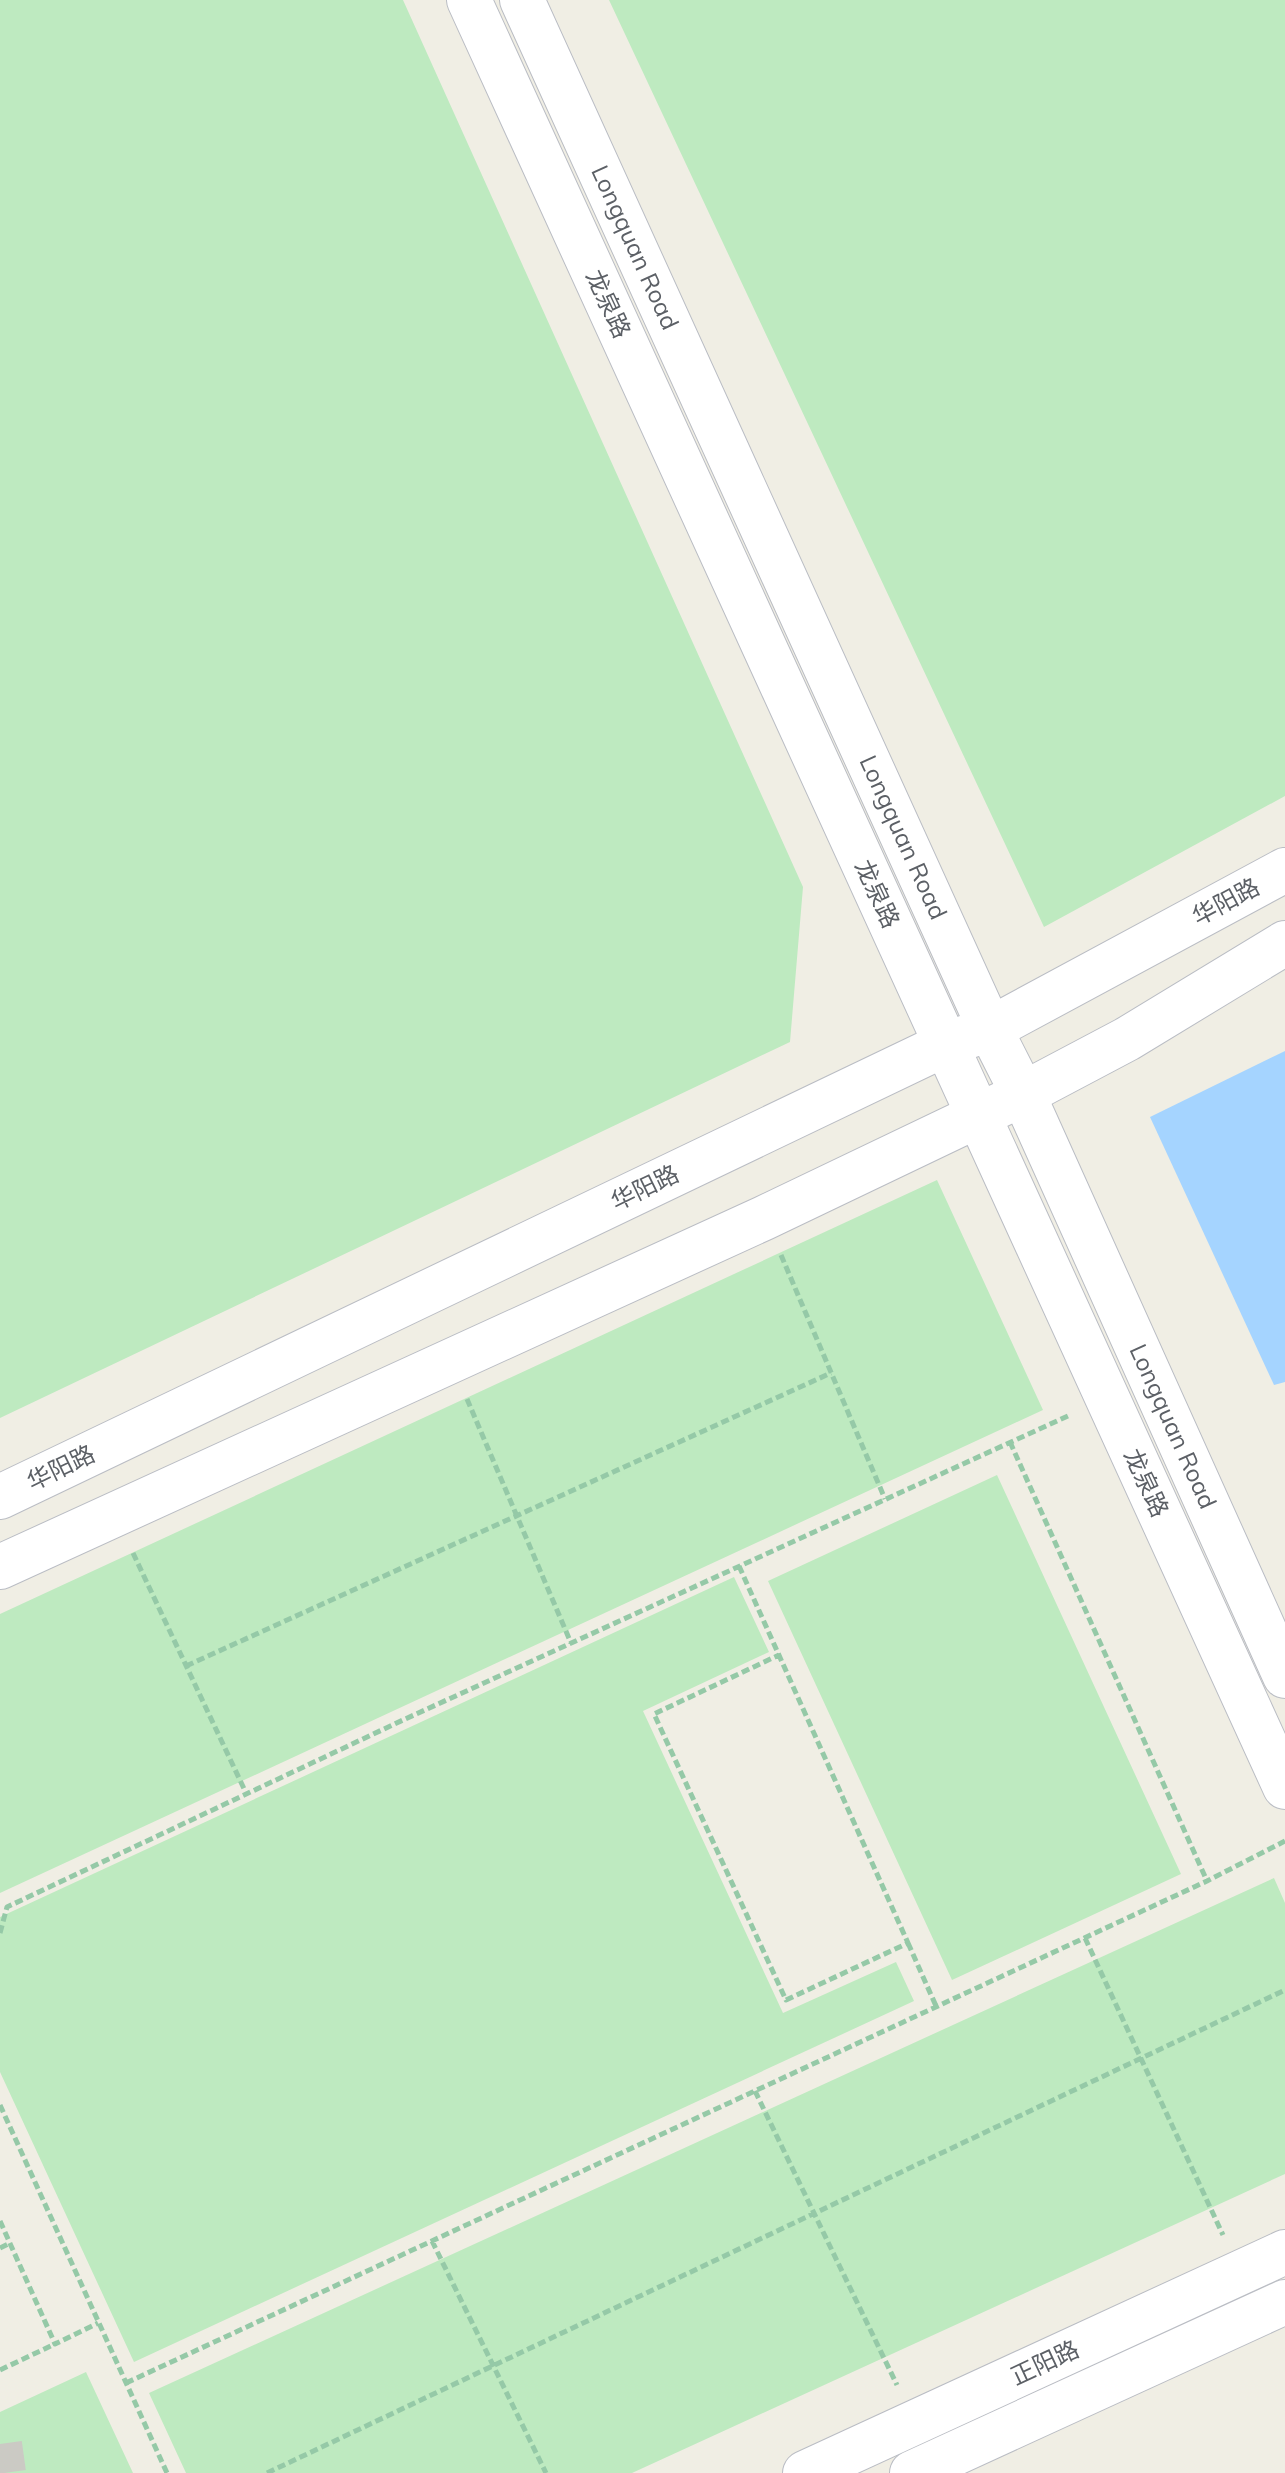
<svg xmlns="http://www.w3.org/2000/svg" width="1285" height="2473" font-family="Mulish,'Noto Sans SC',sans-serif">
	<rect width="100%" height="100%" fill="#f0eee4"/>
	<!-- green -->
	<path fill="#beeac0" d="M0,0H403L803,887L790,1042L0,1418Z
		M609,0H1285V796L1044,927Z
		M937,1180L1043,1410L0,1893V1614Z
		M997,1475L1181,1874L952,1980L768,1581Z
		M734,1577L769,1652L643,1711L783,2013L896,1962L914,2001L134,2362L0,2072V1917Z
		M1274,1878L1285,1903V2174L632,2473H186L149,2393Z
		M86,2372L133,2473H0V2412Z"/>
	<!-- water -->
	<path fill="#a5d4ff" d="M1285,1051V1382L1274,1385L1150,1117Z"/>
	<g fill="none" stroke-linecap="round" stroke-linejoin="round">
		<!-- primary-tunnel -->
		<path stroke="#cbcac4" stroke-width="44" stroke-dasharray="44 22" stroke-linecap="butt" d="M0,2444L4,2473"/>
		<defs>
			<g id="secondary">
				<path d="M469,0L1285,1787"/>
				<path id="s1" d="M522,0L990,1029L1023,1094L1285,1676"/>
				<path d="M0,1497L946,1044L990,1029L1285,870"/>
				<path d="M0,1567L764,1218L1023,1094L1127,1039L1285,943"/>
				<path d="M805,2473L1285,2252"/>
				<path d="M912,2473L1285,2302"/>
			</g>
		</defs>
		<!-- secondary casing -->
		<use href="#secondary" stroke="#babdc4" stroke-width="46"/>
		<!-- path -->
		<path stroke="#95c9a7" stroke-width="5" stroke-dasharray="8 4" stroke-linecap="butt" d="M781,1255L885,1499
			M467,1399L571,1643
			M1010,1442L1207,1881
			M133,1553L247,1795
			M739,1566L908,1943L786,2000L654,1714L779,1655
			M186,1666L831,1373
			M0,1933L7,1907L403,1720L1070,1415
			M1085,1938L1223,2235
			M908,1943L936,2006
			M755,2091L897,2385
			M0,2105L167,2473
			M0,2221L55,2344L98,2323
			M432,2241L546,2473
			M0,2248L10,2243
			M0,2370L55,2344
			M126,2383L1207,1881L1285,1841
			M267,2473L1285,1990"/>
		<!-- secondary -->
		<use href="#secondary" stroke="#fff" stroke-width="44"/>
	</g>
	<g text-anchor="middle" stroke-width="6" stroke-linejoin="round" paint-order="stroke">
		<!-- street labels -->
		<g font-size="24" fill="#5c6066" stroke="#fff">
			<text dy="8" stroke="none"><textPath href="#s1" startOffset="272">Longquan Road</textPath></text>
			<text transform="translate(608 304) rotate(65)" y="8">龙泉路</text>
			<text dy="8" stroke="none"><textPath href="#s1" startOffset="920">Longquan Road</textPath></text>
			<text transform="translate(877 894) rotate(65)" y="8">龙泉路</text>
			<text transform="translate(1226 902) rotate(-28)" y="8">华阳路</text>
			<text transform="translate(645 1188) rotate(-26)" y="8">华阳路</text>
			<text dy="8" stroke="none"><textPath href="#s1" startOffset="1568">Longquan Road</textPath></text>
			<text transform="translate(61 1468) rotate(-26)" y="8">华阳路</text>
			<text transform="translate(1146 1483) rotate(65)" y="8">龙泉路</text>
			<text transform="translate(1045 2363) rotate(-25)" y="8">正阳路</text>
		</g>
	</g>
</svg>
